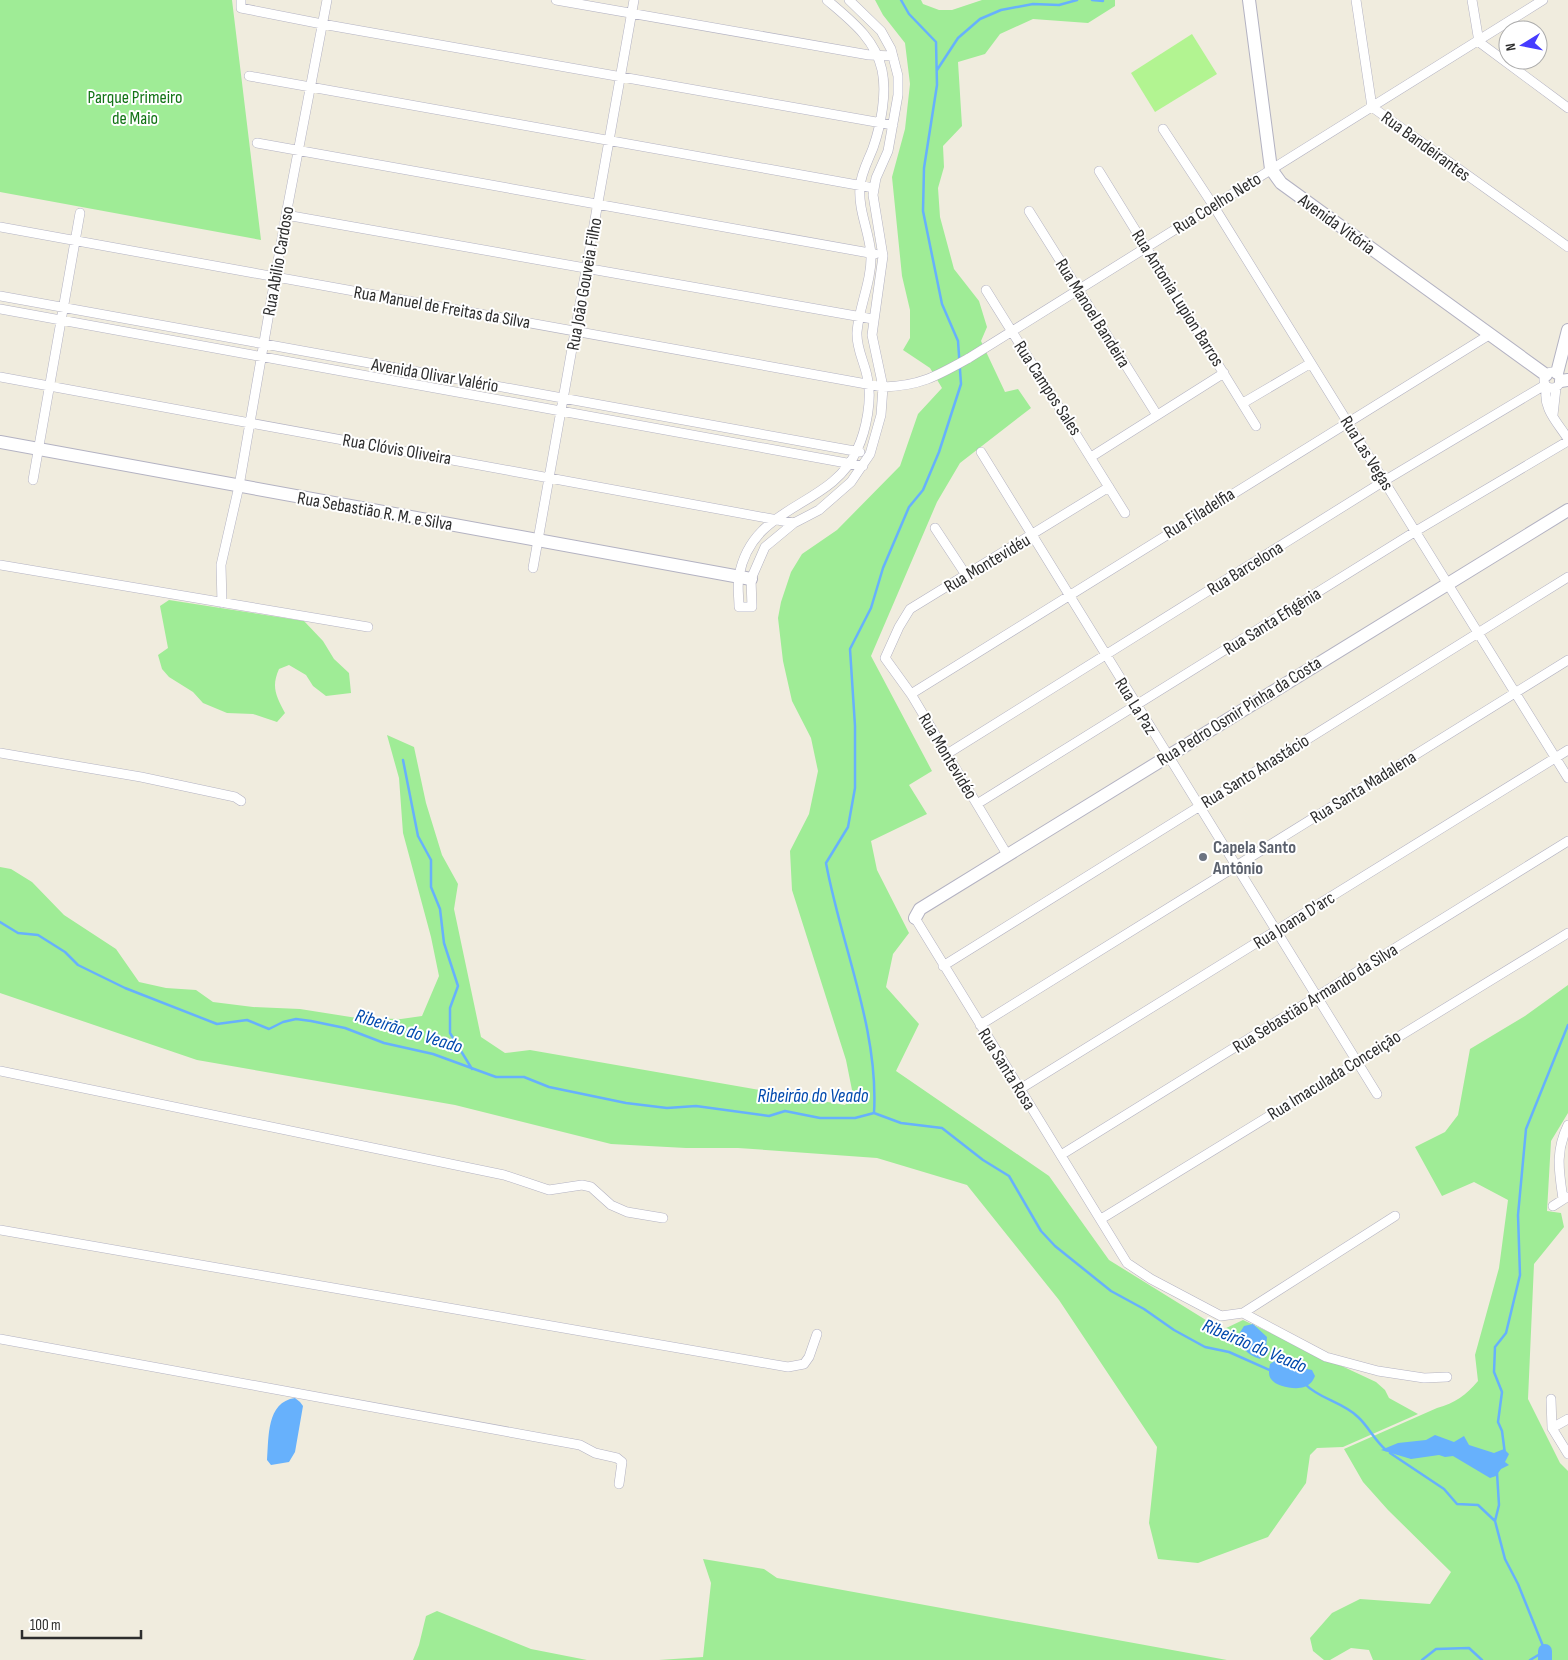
<svg xmlns="http://www.w3.org/2000/svg" width="1568" height="1660" font-family="'Sofia Sans Condensed',sans-serif">
	<rect width="100%" height="100%" fill="#f0ecde"/>
	<!-- green -->
	<path fill="#9fec96" d="M0,0H232L261,240L0,192Z
		M875,0H921L923,4L939,10H952L982,0H1115V6L1088,23L1033,19L1000,34L985,54L958,62L962,126L943,146L944,167L938,188L940,217L954,269L979,301L987,327L981,341L1005,392L1018,389L1031,408L960,463L937,502L871,656L932,771L909,785L927,814L871,841L877,870L909,933L893,954L886,987L919,1024L896,1071L1049,1176L1109,1260L1222,1330L1243,1320L1376,1382L1385,1390L1389,1398L1418,1414L1343,1447L1317,1448L1310,1455L1306,1483L1268,1537L1198,1563L1158,1559L1149,1523L1157,1447L1059,1300L967,1185L877,1158L738,1148H686L611,1144L455,1105L197,1060L0,993V867L11,869L32,882L64,915L116,949L139,982L166,988L196,990L213,1002L253,1007L300,1009L357,1018L401,1019L422,1016L439,976L431,937L403,833L399,778L387,735L414,747L426,803L442,855L458,884L454,909L481,1037L505,1053L530,1050L845,1105L853,1095L846,1060L792,890L790,851L809,814L818,771L811,738L792,701L783,661L778,618L781,602L791,572L802,554L837,530L900,466L918,414L942,388L930,368L903,350L910,338V310L902,276L892,177L905,129L910,84L905,43L883,15Z
		M169,600L304,621L323,641L334,659L349,673L351,693L326,696L313,686L306,675L289,665L279,669C271,687 276,696 285,713L277,722L253,714L227,713L203,703L193,692L169,677L162,669L158,655L168,648L160,606Z
		M1568,985V1113L1551,1141L1547,1211L1561,1213L1564,1227L1534,1264L1528,1399L1560,1463L1568,1471V1660H1373L1369,1650L1351,1648L1330,1660H1324L1313,1651L1310,1638L1332,1613L1360,1599L1430,1604L1451,1572L1388,1510L1363,1482L1344,1449L1437,1408C1455,1403 1466,1395 1478,1381L1475,1355L1499,1268L1508,1200L1474,1182L1442,1196L1415,1147L1445,1132L1458,1115L1470,1049L1525,1016Z
		M703,1559L764,1569L777,1578L1227,1660H659L703,1657L711,1583Z
		M437,1611L531,1649L587,1660H413L419,1645L426,1616Z"/>
	<!-- pitch -->
	<path fill="#b2f491" d="M1192,34L1217,74L1155,112L1131,73Z"/>
	<!-- water -->
	<path fill="#67b1fc" d="M1253,1324L1267,1337L1266,1348L1260,1359C1247,1355 1240,1347 1239,1334L1244,1326Z
		M1276,1360C1289,1360 1299,1368 1312,1370L1315,1376C1313,1381 1310,1385 1304,1387C1296,1390 1276,1387 1271,1379C1268,1375 1269,1369 1270,1364Z
		M295,1398L300,1402L303,1406L295,1452L289,1462L271,1465L267,1460C269,1438 266,1402 295,1398Z
		M1435,1435L1454,1442L1464,1436L1469,1445L1494,1453L1504,1449L1509,1454L1505,1462L1509,1465L1501,1469L1496,1476L1490,1478L1453,1456L1445,1457L1439,1455L1411,1459L1381,1450L1398,1443L1426,1440Z"/>
	<g fill="none" stroke-linecap="round" stroke-linejoin="round">
		<!-- stream -->
		<path stroke="#67b1fc" stroke-width="2.5" d="M1092,0L1103,1
			M937,70L958,38L980,19L1001,10L1033,4L1059,5L1077,0
			M403,760L418,836L431,860V887L440,909L444,943L458,986L450,1008V1033L472,1069
			M0,922L18,933L38,935L65,952L78,965L125,988L217,1024L247,1020L269,1029L283,1022L296,1019L311,1021L345,1028L384,1043L433,1054L496,1077H524L549,1087L626,1103L667,1108L696,1106L769,1116L785,1111L820,1118H855L874,1113L901,1123L942,1128L983,1160L1009,1176L1041,1231L1055,1246L1111,1291L1144,1309L1174,1330L1205,1347L1229,1352L1272,1371
			M874,1113C879,1029 841,945 826,863L848,827L855,788V726L850,649L871,608L883,568L909,507L923,490L939,452L961,384L958,341L942,304L923,211L924,168L937,85L936,42L909,14L901,0
			M1305,1384C1319,1399 1343,1402 1358,1417C1369,1427 1374,1440 1386,1450
			M1390,1453L1444,1489L1457,1504L1478,1505L1495,1521L1505,1559L1518,1584L1545,1651L1530,1660
			M1505,1454L1502,1431L1498,1422L1502,1392L1494,1372L1495,1347L1506,1333L1520,1275L1518,1215L1526,1129L1568,1025
			M1495,1521L1499,1505L1497,1473
			M1422,1660L1436,1649L1469,1648L1482,1660"/>
		<!-- river -->
		<path stroke="#67b1fc" stroke-width="14" d="M1545,1651V1660"/>
		<defs>
			<path id="street" d="M241,0V8L322,24L893,125
				M556,0L869,55L893,56
				M827,0C850,20 875,38 882,70C887,93 881,125 873,148C868,161 861,173 860,187C858,210 869,231 871,254C872,281 859,306 857,332C856,348 864,361 867,376C873,398 866,431 857,450C831,509 752,503 739,576C737,586 739,597 739,607H752L751,579L765,547L794,523L819,510L851,482L870,454L881,415L883,387L872,335L883,256L873,195L876,178L888,151L898,95V76L891,49L881,31L849,0
				M1356,0L1372,107L1568,247
				M1472,0L1479,42L1568,108
				M249,76L874,188
				M1163,129L1213,205L1568,778
				M257,143L875,254
				M1099,171L1256,426
				M1029,211L1157,415
				M286,215L873,319
				M0,227L883,387C920,386 937,376 969,358L1543,0
				M986,290L1125,513
				M0,296L860,452
				M0,309L863,466
				M1544 380a8 8 0 1 1 16 0a8 8 0 1 1-16 0Z
				M0,377L794,523
				M1547,387C1541,407 1558,423 1568,439
				M1243,403L1311,363
				M1553,415L1556,388
				M981,452L1377,1094
				M1091,457L1224,373
				M33,480L80,213
				M935,528L966,575
				M0,565L368,627
				M533,568L634,0
				M222,603L221,565L239,486L286,215L327,0
				M911,694L1489,335
				M0,753L141,777L235,797L241,801
				M947,754L1384,481L1545,385
				M977,804L1416,531L1568,441
				M1008,856L911,694L885,658L899,627L910,609L1109,487
				M915,918L1127,1263L1151,1279L1221,1316L1243,1313L1395,1216
				M943,966L1568,577
				M980,1025L1568,660
				M0,1071L504,1175L549,1190L582,1185L591,1187L611,1205L627,1212L663,1218
				M1020,1089L1568,750
				M1061,1155L1568,841
				M1563,1199C1559,1171 1555,1152 1568,1125
				M1553,1206L1567,1197
				M1101,1219L1568,933
				M0,1230L788,1367L804,1364L809,1357L817,1334
				M1243,1313L1326,1357L1378,1371L1424,1378L1447,1377
				M0,1339L580,1445L595,1453L617,1458L622,1462L619,1484
				M1551,1399L1552,1428L1568,1454
				M1552,1428L1568,1419"/>
			<path id="secondary" d="M1249,0L1271,169L1281,183L1546,375
				M1557,373L1568,330
				M1561,381L1568,380
				M0,442L751,579
				M915,918L920,909L1568,510"/>
		</defs>
		<!-- street casing -->
		<use href="#street" stroke="#b3b2c2" stroke-width="10"/>
		<!-- secondary casing -->
		<use href="#secondary" stroke="#b3b2c2" stroke-width="14"/>
		<!-- street -->
		<use href="#street" stroke="#fff" stroke-width="9"/>
		<!-- secondary -->
		<use href="#secondary" stroke="#fff" stroke-width="12"/>
	</g>
	<!-- markers -->
	<circle fill="#6b7280" stroke="#fff" stroke-width="2" cx="1203" cy="857" r="5"/>
	<g text-anchor="middle" stroke-width="4" stroke-linejoin="round" paint-order="stroke">
		<!-- park labels -->
		<g font-size="18" fill="#137416" stroke="#fff">
			<text x="135" y="103">Parque Primeiro<tspan x="135" dy="21">de Maio</tspan></text>
		</g>
		<!-- street labels -->
		<g font-size="18" fill="#2d2d2d" stroke="#fff">
			<text transform="translate(1426 146) rotate(36)" y="6">Rua Bandeirantes</text>
			<text transform="translate(1217 203) rotate(-32)" y="6">Rua Coelho Neto</text>
			<text transform="translate(1337 224) rotate(36)" y="6">Avenida Vitória</text>
			<text transform="translate(278 261) rotate(-80)" y="6">Rua Abilio Cardoso</text>
			<text transform="translate(584 284) rotate(-80)" y="6">Rua João Gouveia Filho</text>
			<text transform="translate(1178 298) rotate(58)" y="6">Rua Antonia Lupion Barros</text>
			<text transform="translate(442 307) rotate(10)" y="6">Rua Manuel de Freitas da Silva</text>
			<text transform="translate(1093 313) rotate(58)" y="6">Rua Manoel Bandeira</text>
			<text transform="translate(435 375) rotate(10)" y="6">Avenida Olivar Valério</text>
			<text transform="translate(1048 388) rotate(57)" y="6">Rua Campos Sales</text>
			<text transform="translate(397 449) rotate(10)" y="6">Rua Clóvis Oliveira</text>
			<text transform="translate(1367 453) rotate(58)" y="6">Rua Las Vegas</text>
			<text transform="translate(375 511) rotate(10)" y="6">Rua Sebastião R. M. e Silva</text>
			<text transform="translate(1199 513) rotate(-32)" y="6">Rua Filadelfia</text>
			<text transform="translate(987 563) rotate(-31)" y="6">Rua Montevidéu</text>
			<text transform="translate(1245 568) rotate(-32)" y="6">Rua Barcelona</text>
			<text transform="translate(1272 621) rotate(-32)" y="6">Rua Santa Efigênia</text>
			<text transform="translate(1136 706) rotate(58)" y="6">Rua La Paz</text>
			<text transform="translate(1239 711) rotate(-32)" y="6">Rua Pedro Osmir Pinha da Costa</text>
			<text transform="translate(948 756) rotate(59)" y="6">Rua Montevidéo</text>
			<text transform="translate(1255 771) rotate(-32)" y="6">Rua Santo Anastácio</text>
			<text transform="translate(1363 787) rotate(-32)" y="6">Rua Santa Madalena</text>
			<text transform="translate(1294 920) rotate(-32)" y="6">Rua Joana D'arc</text>
			<text transform="translate(1315 998) rotate(-32)" y="6">Rua Sebastião Armando da Silva</text>
			<text transform="translate(1007 1069) rotate(58)" y="6">Rua Santa Rosa</text>
			<text transform="translate(1334 1075) rotate(-32)" y="6">Rua Imaculada Conceição</text>
		</g>
		<!-- worship labels -->
		<g font-size="18" font-weight="bold" fill="#5b616d" stroke="#fff" text-anchor="start">
			<text x="1213" y="853">Capela Santo<tspan x="1213" dy="21">Antônio</tspan></text>
		</g>
		<!-- water labels -->
		<g font-size="19" font-style="italic" fill="#0049ae" stroke="#fff">
			<text transform="translate(409 1030) rotate(17)" y="7">Ribeirão do Veado</text>
			<text x="813" y="1102">Ribeirão do Veado</text>
			<text transform="translate(1255 1345) rotate(23)" y="7">Ribeirão do Veado</text>
		</g>
	</g>
	<!-- north arrow -->
	<g transform="translate(1523 45) rotate(260)"><circle r="24" fill="#ffffff" stroke="#ababab"/>
	<path d="M0-4L9 19L0 12L-9 19Z" fill="#463cff"/>
	<text y="-8" font-size="14" font-weight="bold" text-anchor="middle" fill="#2d2d2d">N</text>
	</g>
	<!-- scale -->
	<path d="M22 1630v8h119v-8" fill="none" stroke="#2d2d2d" stroke-width="2.5"/>
	<text x="30" y="1630" font-size="15" fill="#2d2d2d" stroke="#ffffff" stroke-width="4" paint-order="stroke">100 m</text>
</svg>
